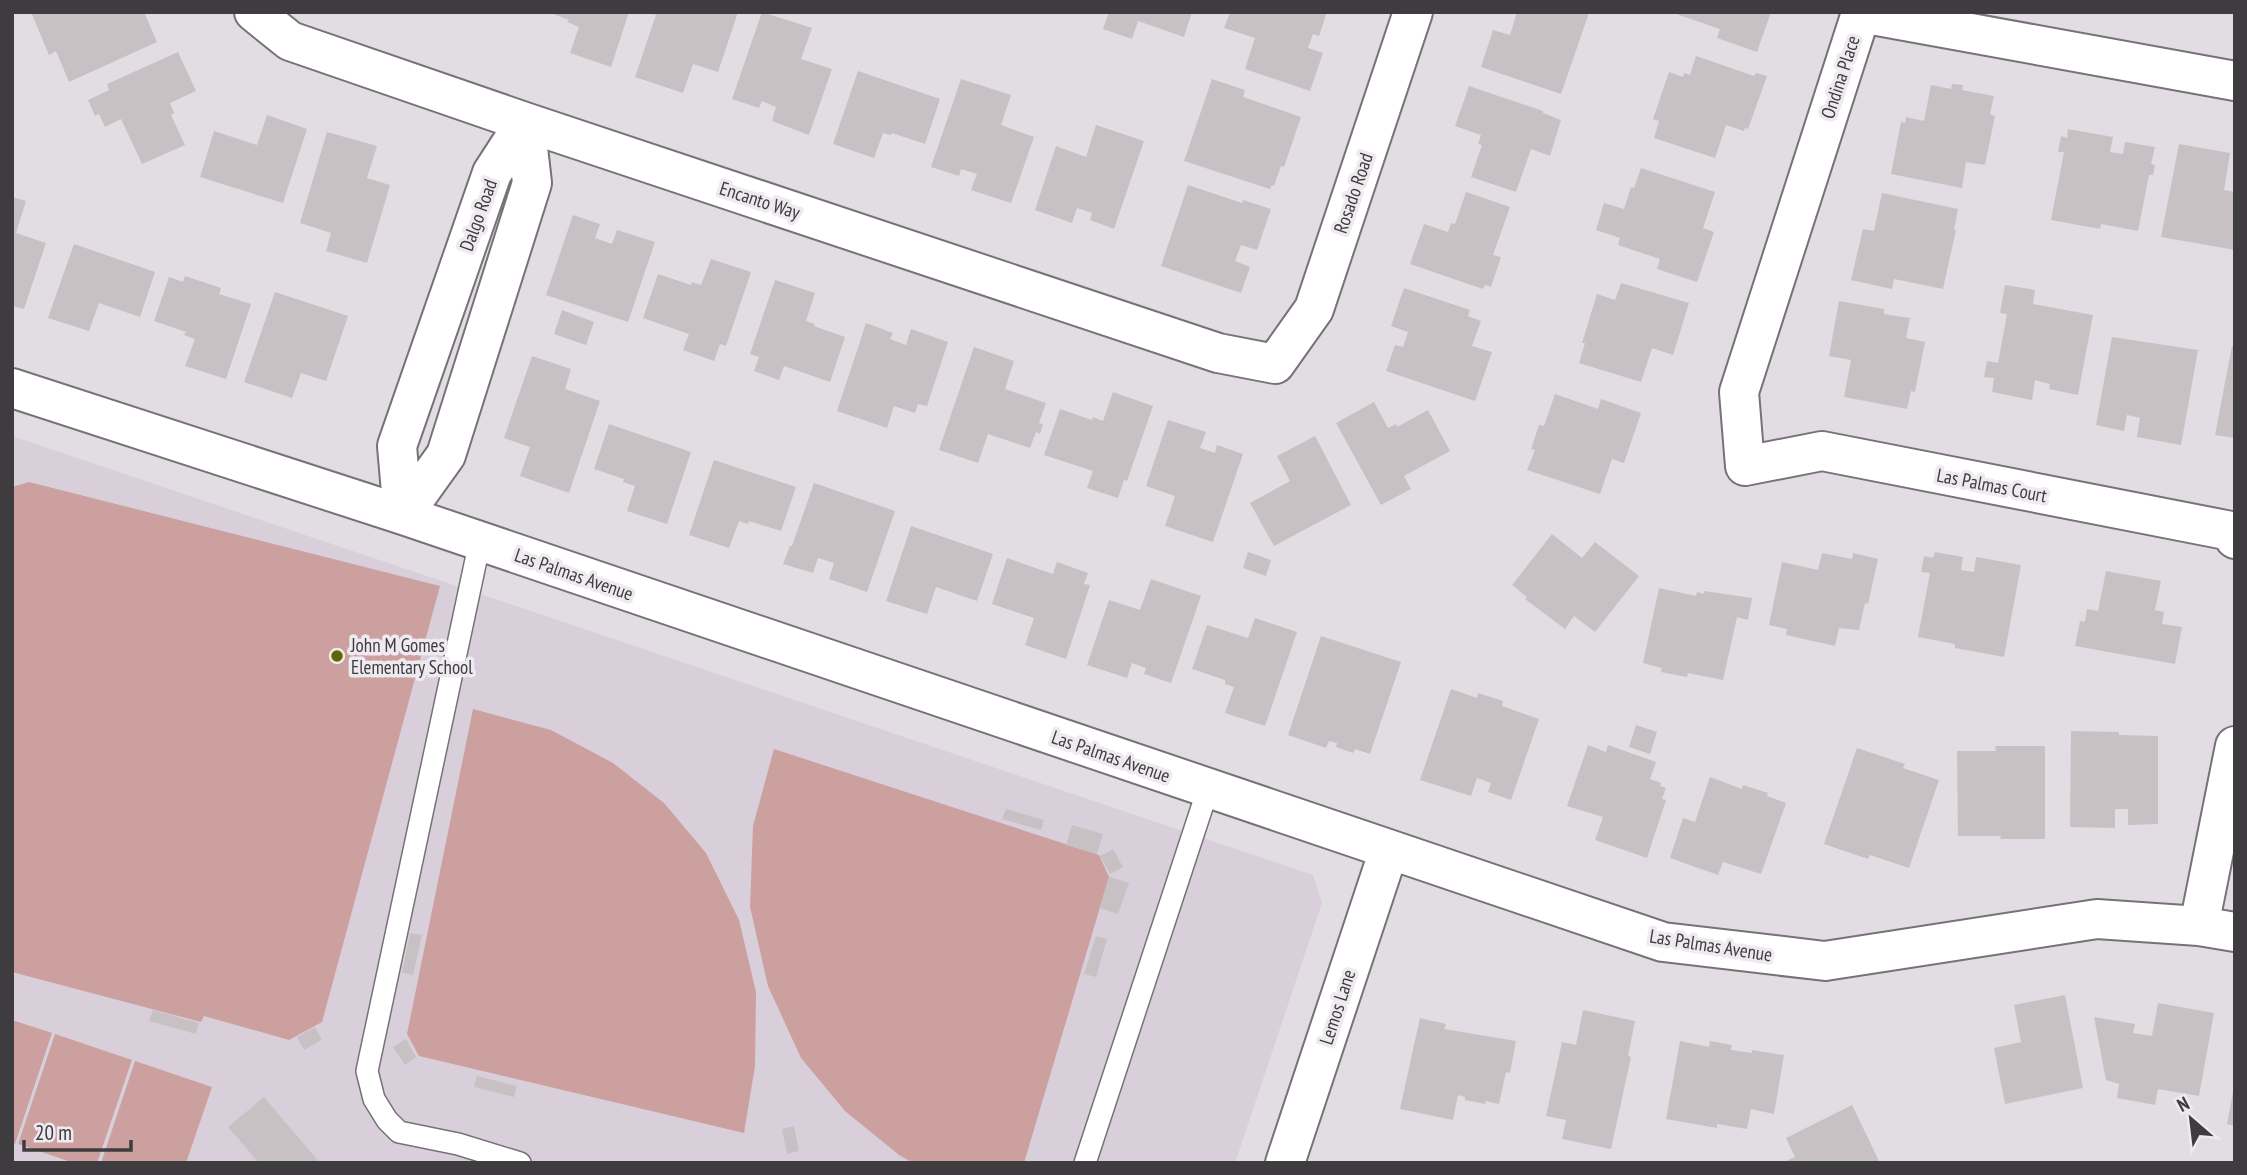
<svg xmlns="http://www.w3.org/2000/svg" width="2247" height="1175" font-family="'PT Sans Narrow',sans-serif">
	<rect width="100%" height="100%" fill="#e1dde2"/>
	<!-- built -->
	<path fill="#d8cfdb" d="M12,436L1313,875L1322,903L1235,1163H12Z"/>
	<!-- green -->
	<path fill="#cca09f" d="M29,482L440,586L322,1022L289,1040L204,1016L201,1022L12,972V487Z
		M473,709L551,730L613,763L664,803L706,853L739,920L756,992L755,1066L744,1133L419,1056L407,1034Z
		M774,749L1099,855L1109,877L1024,1163H913L899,1155L845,1111L801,1058L768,986L750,907L753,826Z
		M12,1020L52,1033L15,1144L12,1143Z
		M55,1034L132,1060L97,1163H74L18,1144Z
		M135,1061L212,1087L186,1163H101Z"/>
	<!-- building -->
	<path fill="#c8c1c4" d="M31,12H144L157,42L69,82L56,51L49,55Z
		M548,12H629L611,67L570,53L579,27L567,22L569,20Z
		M652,12H738L718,72L693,64L683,93L635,77L656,15L651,14Z
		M762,12L812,28L801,59L832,69L809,135L772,121L776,107L762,101L759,108L732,99Z
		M1109,12H1192L1184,37L1138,21L1132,39L1103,29Z
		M1230,12H1327L1319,36L1313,34L1308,48L1323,53L1310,91L1245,69L1255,38L1224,28Z
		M1517,12L1589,13L1561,94L1481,67L1493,30L1510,35Z
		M1676,12H1771L1757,52L1717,38L1720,29L1676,14Z
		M178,52L196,91L170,103L174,113L171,115L185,145L142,164L121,119L105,127L99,114L95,116L88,100L109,90L107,84Z
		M1696,56L1754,76L1756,73L1767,76L1748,129L1745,128L1744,131L1726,125L1715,158L1654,138L1659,121L1653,119L1669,72L1683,77L1684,73L1690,75Z
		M858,71L940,99L925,144L892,133L891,135L883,133L874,158L833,144Z
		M961,79L1011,95L1001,125L1034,137L1011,203L971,190L977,174L961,169L959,176L931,167Z
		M1212,79L1245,90L1243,97L1301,117L1284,167L1281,166L1274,186L1272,185L1270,189L1184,161Z
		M1952,84L1963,85L1962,90L1994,96L1990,114L1995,116L1985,165L1966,162L1962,188L1891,174L1901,122L1905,123L1906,117L1924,121L1931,85L1951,89Z
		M1469,86L1543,111V113L1561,120L1550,156L1531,149L1516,192L1471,177L1482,145L1478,144L1481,135L1455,126Z
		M267,115L307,129L283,203L200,177L214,131L257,145Z
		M1096,125L1144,141L1114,229L1090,220L1092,213L1077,208L1072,223L1035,210L1056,146L1086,157Z
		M2068,129L2113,137L2110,152L2123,154L2125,142L2155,147L2151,164L2155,165L2153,175H2149L2138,231L2101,224L2100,229L2051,220L2064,152H2058L2061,136L2067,138Z
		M327,132L377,146L367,178L390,185L367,263L326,251L331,233L300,223Z
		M2179,144L2230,153L2224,190L2235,192V250L2161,237Z
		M1641,168L1715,192L1703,228L1714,232L1697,282L1657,269L1660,259L1618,245L1620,238L1596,230L1604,203L1624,209L1631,187L1634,188Z
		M1188,185L1242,203L1243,200L1271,209L1257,250L1241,245L1235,261L1250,267L1241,293L1161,266Z
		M1466,192L1510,207L1493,255L1501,257L1491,287L1485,285L1483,289L1410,264L1424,224L1448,232L1451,223L1455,224Z
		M1882,193L1958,209L1954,230H1956L1943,289L1894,279L1892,289L1851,280L1863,229L1874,231Z
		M12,197L26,201L16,233L46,243L24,309L12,306Z
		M573,215L600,224L595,238L612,244L617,230L655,242L628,322L546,295Z
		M74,244L155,272L140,317L99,303L89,331L48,318Z
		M711,259L751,272L726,346L720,344L714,361L683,350L689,334L643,318L658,274L691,285L692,282L701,285Z
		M185,276L221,288L219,294L251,304L226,379L185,366L195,339L184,335L186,332L154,321L169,277L183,282Z
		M775,280L815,293L806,321L815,324L814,326L845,337L830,382L784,366L779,380L754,371L759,357L750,354Z
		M1621,283L1689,303L1673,355L1652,348L1641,382L1579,363L1585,343H1582L1597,294L1615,300Z
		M2005,285L2035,290L2033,304L2093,315L2078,395L2049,389L2050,384L2035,380L2032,400L1992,392L1994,378L1984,377L1987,361L1998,363L2007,314L2000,313Z
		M1404,288L1470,310L1468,316L1481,321L1472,346L1492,352L1475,401L1386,371L1395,345L1403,347L1408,332L1391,326Z
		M275,292L348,316L326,381L301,373L292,398L244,382Z
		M1839,301L1884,309V314L1910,318L1906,338L1925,342L1915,392L1911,391L1907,409L1844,397L1851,360L1829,356Z
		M562,310L594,322L586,345L554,334Z
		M866,323L893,333L890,339L906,345L911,329L948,342L927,406L918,404L915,413L894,406L887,428L837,411Z
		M2112,337L2198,350L2181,445L2137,437L2140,418L2127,415L2124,431L2096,425Z
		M2232,346H2235V438L2215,435Z
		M974,347L1014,361L1005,389L1046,403L1039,423L1043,424L1040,434L1036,432L1030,448L988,434L978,463L939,450Z
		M532,356L571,369L565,389L600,401L569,493L520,476L530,447L504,438Z
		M1113,392L1153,406L1127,481L1124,480L1118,498L1087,488L1093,471L1044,455L1060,409L1092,420L1093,417L1103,421Z
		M1555,394L1598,409L1601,399L1641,413L1624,463L1612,459L1600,494L1527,470L1535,450L1531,449L1539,425L1544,426Z
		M1374,402L1388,428L1396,424L1397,427L1428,410L1450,451L1404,476L1411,489L1381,505L1336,423Z
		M1168,420L1206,432L1200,448L1215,453L1217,445L1243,454L1213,542L1165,526L1175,496L1146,486Z
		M609,424L691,452L667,524L627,511L635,486L623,482L624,479L594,469Z
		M1315,436L1351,505L1274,546L1250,503L1290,481L1277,456Z
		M714,460L796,487L781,531L749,521L748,524L739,521L729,548L689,535Z
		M814,483L895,511L867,592L829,579L834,563L818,558L813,573L783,564L790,546H792Z
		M911,526L993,554L977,601L936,587L927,614L886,601Z
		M1552,534L1582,558L1595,542L1639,576L1595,632L1574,616L1565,629L1525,599L1527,597L1512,585Z
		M1248,552L1271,560L1266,576L1243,568Z
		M1935,552L1963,557L1961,570L1974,572L1976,557L2021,565L2004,657L1955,648V644L1918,637L1930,573L1921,572L1924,556L1933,558Z
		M1822,553L1852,559L1853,553L1878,559L1868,604L1865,603L1859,630L1839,628L1835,646L1786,635L1787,629L1769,625L1782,562L1818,570Z
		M1007,558L1053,574L1057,562L1088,573L1084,584L1090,585L1066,659L1025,645L1034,618L992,604Z
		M2106,571L2161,581L2155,610L2164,612L2162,624L2182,627L2175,664L2075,646L2080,621L2085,622L2087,609L2098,611Z
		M1151,579L1201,596L1171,683L1144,674L1146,668L1132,663L1127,678L1087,665L1109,600L1140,610Z
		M1659,588L1696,596L1697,592L1704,594V591L1752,598L1748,620L1737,617L1723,680L1688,673L1687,677L1661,672L1662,668L1643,663Z
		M1255,618L1297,632L1265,726L1225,713L1234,687L1225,684V680L1192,669L1207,625L1248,638Z
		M1321,636L1401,662L1370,754L1355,749L1353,753L1336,747L1337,743L1329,741L1326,748L1288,735Z
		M1451,689L1477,698L1478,693L1503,701L1502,706L1539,719L1511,800L1488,792L1491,783L1477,778L1471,796L1420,780Z
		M1636,725L1657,732L1650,754L1629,747Z
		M2071,731L2119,732V735L2158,736V824L2128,825V809H2115V828L2070,827Z
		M1588,745L1606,752L1608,745L1656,762L1650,779L1661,783L1660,786L1666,788L1662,799L1666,800L1647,858L1595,840L1603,817L1567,806Z
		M1995,746H2045V839H2000L2001,836H1958L1957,751H1996Z
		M1857,748L1905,764L1903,768L1939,780L1909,868L1870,855L1868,859L1824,844Z
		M1710,777L1742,789L1743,785L1768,793L1767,796L1786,803L1761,874L1723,862L1718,875L1670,858L1683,818L1695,822Z
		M1006,809L1044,820L1041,830L1002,819Z
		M1072,825L1103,834L1097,854L1066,845Z
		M1113,849L1123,867L1110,874L1100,856Z
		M1109,877L1129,883L1118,914L1100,908Z
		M410,933L422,935L413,975L402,973Z
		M1096,936L1107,939L1096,977L1084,974Z
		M2065,995L2083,1088L2005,1104L1994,1048L2021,1042L2014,1005Z
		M2158,1003L2214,1013L2199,1096L2158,1089L2155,1105L2117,1098L2119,1084L2106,1080L2094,1017L2135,1024L2133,1033L2152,1036Z
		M153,1010L199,1023L196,1034L149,1021Z
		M1583,1010L1635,1021L1628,1056L1631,1057L1611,1149L1562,1139L1566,1120L1546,1116L1562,1042L1576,1045Z
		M1420,1018L1446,1024L1444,1029L1516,1041L1510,1073L1506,1072L1499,1104L1486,1101L1485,1104L1465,1100V1097L1458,1095L1453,1120L1400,1109Z
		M315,1027L322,1040L304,1050L297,1037Z
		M406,1039L416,1057L405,1065L393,1047Z
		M1680,1041L1709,1047L1710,1041L1732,1045L1731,1050L1752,1053V1050L1784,1055L1774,1114L1751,1109L1747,1129L1717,1124V1128L1666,1119Z
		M477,1076L517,1086L514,1097L474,1087Z
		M2233,1092H2235V1126L2227,1124Z
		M264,1097L320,1163H259L228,1127Z
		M1852,1105L1880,1163H1782L1795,1157L1786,1138Z
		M794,1126L799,1151L787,1154L782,1129Z"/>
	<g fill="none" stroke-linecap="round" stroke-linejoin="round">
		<defs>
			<path id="lane" d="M480,541L367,1071L374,1099L387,1120L399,1132L458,1144L520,1163
				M1085,1163L1208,789"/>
			<path id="street" d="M254,12L290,41L525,122L1218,353L1275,364L1314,309L1413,12
				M2235,81L1861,13L1739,392L1745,466L1822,451L2231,531L2235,539
				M12,388L403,515L1663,942L1825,961L2097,919L2199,926L2235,932
				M403,515L446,455L532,183L525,122
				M403,515L397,446L492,173L525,122
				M2199,926L2235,746
				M1285,1163L1389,850"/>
		</defs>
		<!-- lane casing -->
		<use href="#lane" stroke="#767277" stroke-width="24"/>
		<!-- street casing -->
		<use href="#street" stroke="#767277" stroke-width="42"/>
		<!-- lane -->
		<use href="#lane" stroke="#fff" stroke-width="21"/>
		<!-- street -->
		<use href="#street" stroke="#fff" stroke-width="38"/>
	</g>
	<!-- markers -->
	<circle fill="#5f6606" stroke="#eeeaef" stroke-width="2.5" cx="337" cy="656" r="7"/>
	<g text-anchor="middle" stroke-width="7" stroke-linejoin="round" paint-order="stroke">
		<!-- street labels -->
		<g font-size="19" fill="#3e3c3e" stroke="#eeeaef">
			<text transform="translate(1840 77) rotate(-72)" y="7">Ondina Place</text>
			<text transform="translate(1353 193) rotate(-71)" y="7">Rosado Road</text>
			<text transform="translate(760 200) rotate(18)" y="7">Encanto Way</text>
			<text transform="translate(478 215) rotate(-70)" y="7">Dalgo Road</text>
			<text transform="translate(1992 485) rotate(11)" y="7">Las Palmas Court</text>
			<text transform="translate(574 574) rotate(19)" y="7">Las Palmas Avenue</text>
			<text transform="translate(1111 756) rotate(19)" y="7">Las Palmas Avenue</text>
			<text transform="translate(1711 945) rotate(9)" y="7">Las Palmas Avenue</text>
			<text transform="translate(1337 1007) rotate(-72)" y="7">Lemos Lane</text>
		</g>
		<!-- poi labels -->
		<g font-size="19" fill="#3e3c3e" stroke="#eeeaef" text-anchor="start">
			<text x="351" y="652">John M Gomes<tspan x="351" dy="22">Elementary School</tspan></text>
		</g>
	</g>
	<!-- border -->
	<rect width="2247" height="1175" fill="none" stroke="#3e3c3e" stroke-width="28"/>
	<!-- north arrow -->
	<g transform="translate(2191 1119) rotate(332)" stroke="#eeeaef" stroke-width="5" paint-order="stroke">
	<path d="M0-5L12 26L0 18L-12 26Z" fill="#3e3c3e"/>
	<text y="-10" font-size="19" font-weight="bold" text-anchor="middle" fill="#3e3c3e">N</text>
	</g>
	<!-- scale -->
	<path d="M24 1140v10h107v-10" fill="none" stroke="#3e3c3e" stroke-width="3.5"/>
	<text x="35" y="1140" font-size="21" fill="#3e3c3e" stroke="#eeeaef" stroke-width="5" paint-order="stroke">20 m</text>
</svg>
